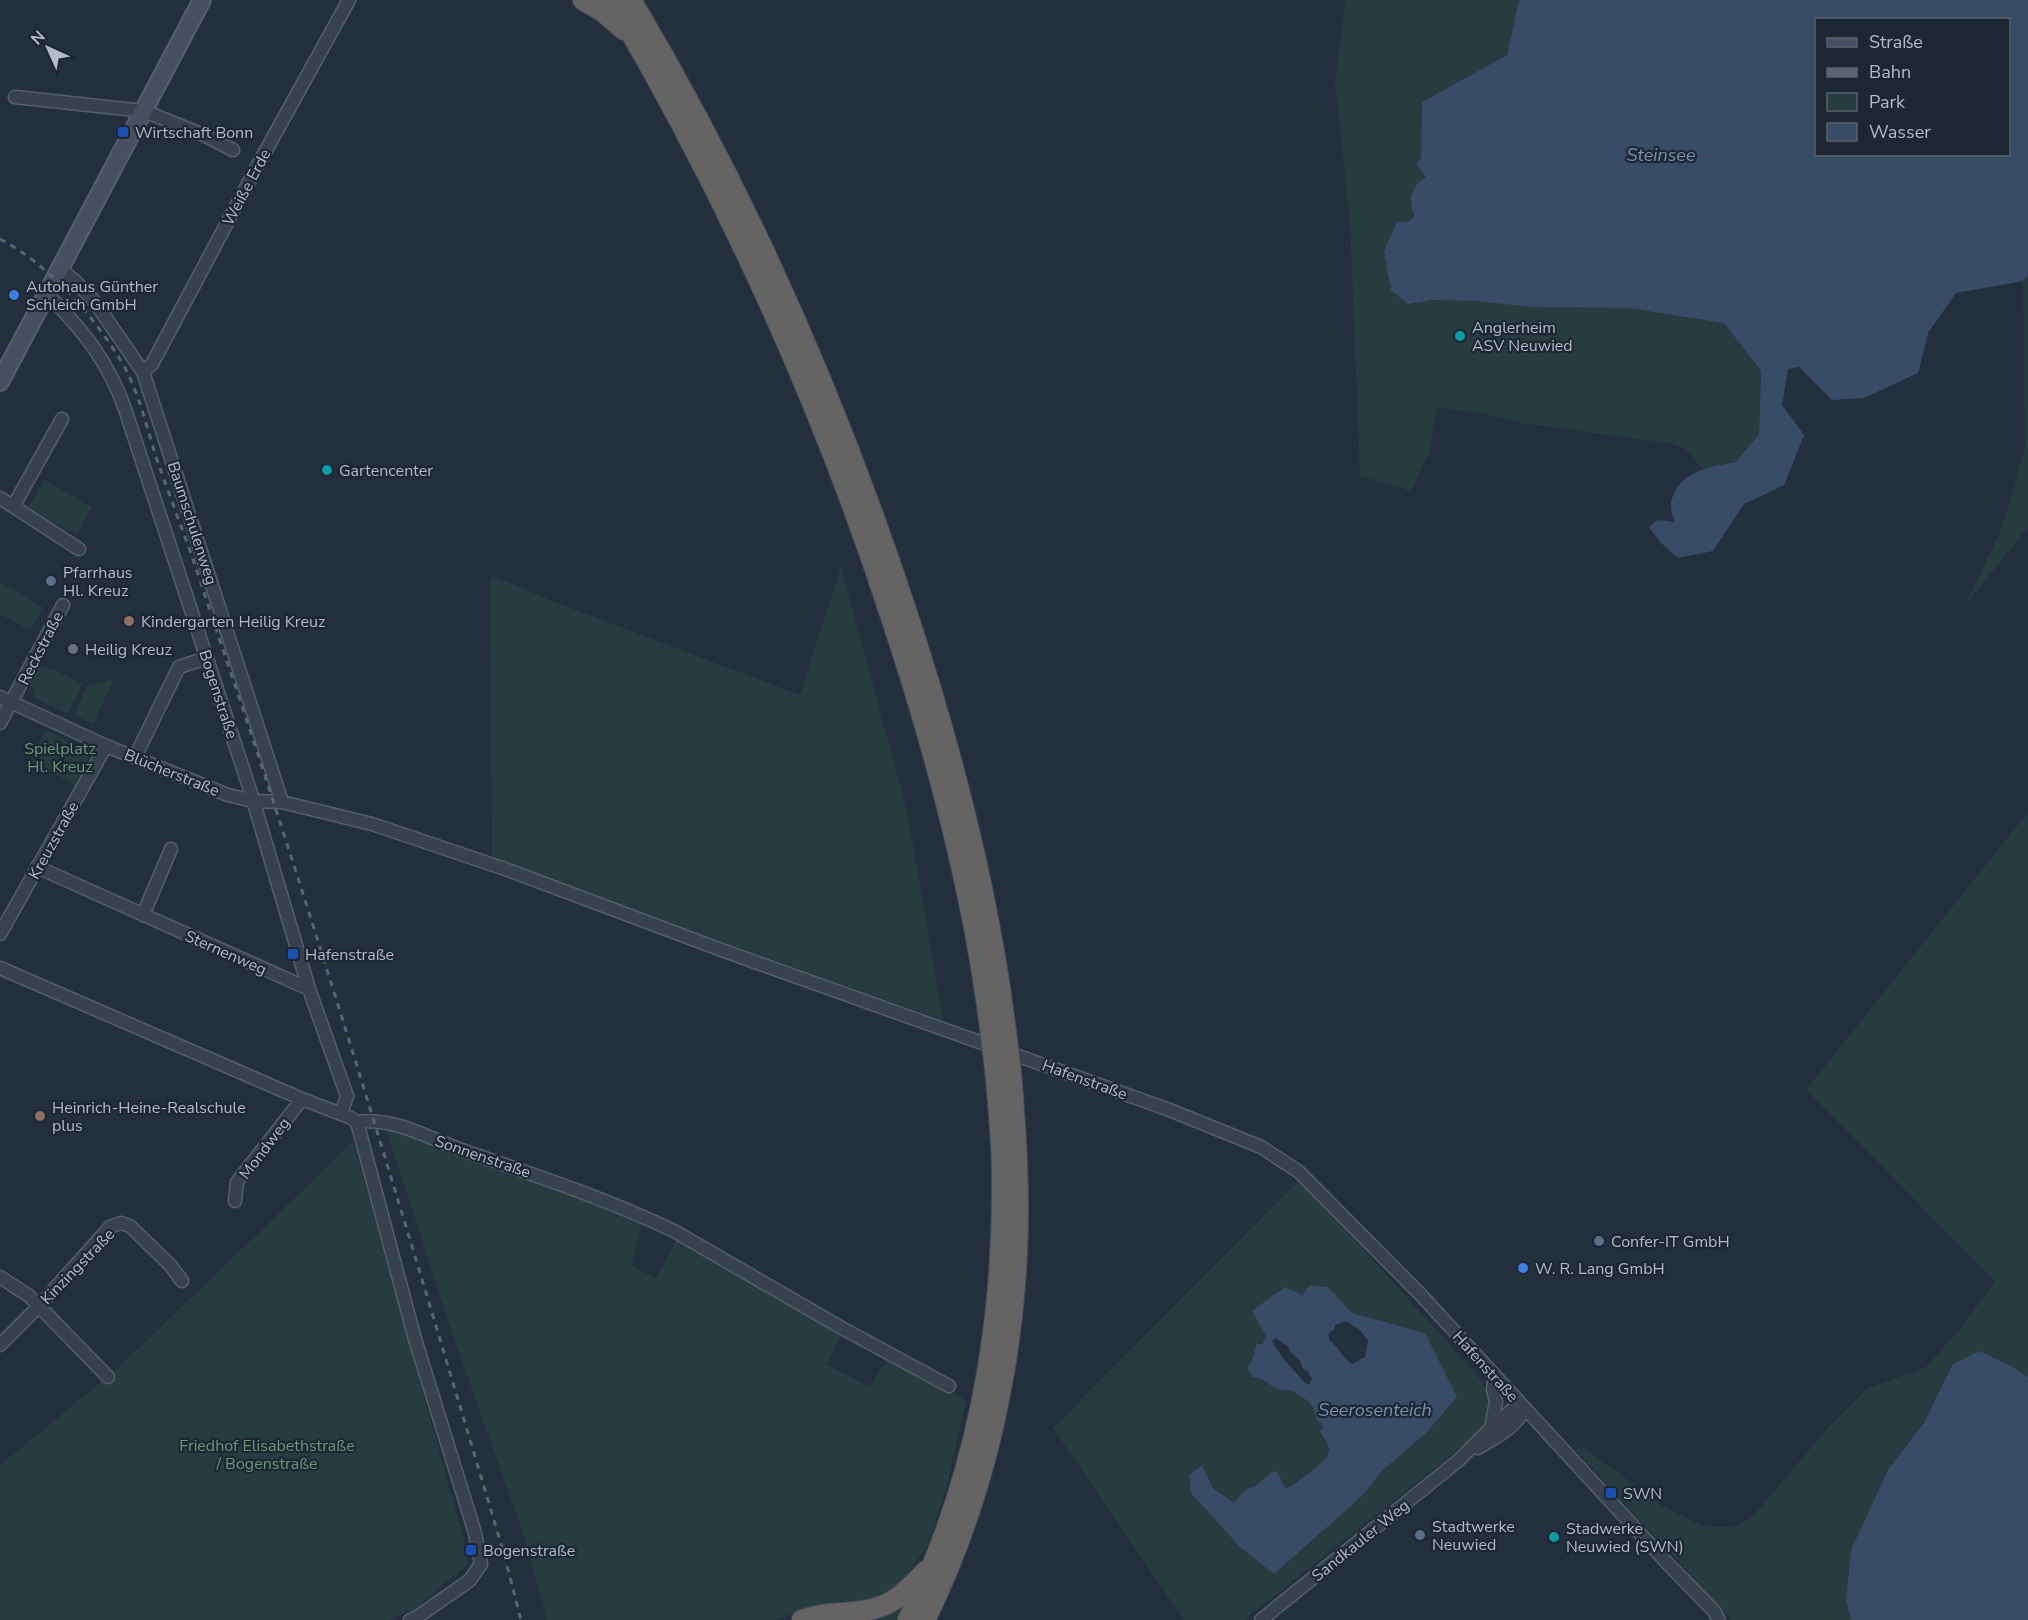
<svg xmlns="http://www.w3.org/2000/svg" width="2028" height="1620" font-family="'Nunito Sans',sans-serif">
	<rect width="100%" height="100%" fill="#242f3e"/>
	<!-- green -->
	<path fill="#263c3f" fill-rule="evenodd" d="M1346,0H1519L1507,55L1422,102L1421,158L1426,178C1410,188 1408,198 1414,215L1408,222V304L1432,300L1476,301L1531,307L1628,308L1724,323L1761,371L1759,434L1736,462L1702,469L1687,450L1669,443L1520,423L1486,414L1437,407L1429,452L1411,491L1360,476L1350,221L1335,81Z
		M2028,275V527L1964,607L2002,528L2025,448L2023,281Z
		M44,480L92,507L77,535L28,508Z
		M841,567L907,811L943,1020L763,957L492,856L490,582L493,576L565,606L800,695Z
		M0,582L43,607L30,631L0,614Z
		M38,666L53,669L82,684L68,714L33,697L36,690L29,686Z
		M114,679L93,724L74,715L87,686Z
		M46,730L91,753L75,785L30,761Z
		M2028,812V1377L2013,1367L1953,1364L1924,1423L1889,1468L1846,1601L1851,1620H1732L1575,1450L1583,1447L1663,1506L1703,1526L1732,1527L1752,1517L1826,1430L1868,1388L1925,1368L1961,1328L1995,1281L1806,1090Z
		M385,1126L642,1220L632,1265L656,1279L678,1237L842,1335L826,1364L870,1387L886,1361L966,1400L947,1485L928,1545L896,1590L856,1605L799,1612L774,1620H547L525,1539L453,1336Z
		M353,1142L464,1540L468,1564L416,1608L389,1620H0V1465L116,1370Z
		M1300,1179L1477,1375L1498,1408L1471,1439L1244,1620H1184L1053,1428ZM1310,1285L1327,1287L1352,1313L1425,1333L1426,1433L1384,1469L1360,1498L1274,1574L1190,1475L1202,1465L1213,1488L1234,1503C1246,1489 1258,1484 1272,1472L1280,1476V1482L1287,1489C1296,1482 1330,1461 1329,1449C1329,1445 1324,1441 1321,1437L1322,1423L1308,1400L1288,1390L1264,1382L1251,1363L1252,1357L1266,1336L1252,1311L1302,1295Z
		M911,1593L897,1620H815Z"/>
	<!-- water -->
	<path fill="#394c67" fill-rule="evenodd" d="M1519,0H2028V275L2023,281L1956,293L1928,333L1918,373L1864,398L1832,400L1799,367L1788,369L1782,405L1804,435L1784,485L1744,504L1713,551L1678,558L1660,542L1649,527L1657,520L1675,522C1673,516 1670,509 1671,503C1678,471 1709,467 1736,462L1759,434L1761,371L1724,323L1628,308L1531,307L1476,301L1432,300L1408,304L1391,290L1384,251L1397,222H1408L1414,216C1408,198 1410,188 1426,177L1416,164L1421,158L1422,102L1507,55ZM1816,20H2008V154H1816Z
		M1310,1285L1328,1287L1352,1313L1425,1333L1457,1397L1426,1433L1384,1469L1360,1498L1274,1574L1239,1546L1191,1493L1189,1475L1202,1465L1213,1488L1234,1503L1246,1489L1255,1486L1272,1472L1276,1471C1281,1477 1281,1483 1287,1489C1296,1482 1331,1460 1329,1449C1328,1442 1322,1438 1320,1431L1323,1428L1322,1423L1317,1421C1316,1403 1303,1397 1289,1390C1273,1393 1267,1377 1253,1377L1247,1368C1253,1362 1254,1352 1257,1344H1262L1266,1336L1252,1311L1285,1287L1302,1295ZM1346,1321L1360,1330L1368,1341L1365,1357L1352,1364C1341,1357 1339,1347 1329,1340V1333L1334,1330L1335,1325ZM1276,1338L1289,1347V1350L1301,1362L1302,1368L1309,1372V1375L1312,1378L1309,1385L1304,1382L1282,1357L1272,1341Z
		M1979,1351L2013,1367L2028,1377V1620H1851L1846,1601L1851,1550L1889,1468L1924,1423L1953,1364Z"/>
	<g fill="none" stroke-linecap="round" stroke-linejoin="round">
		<defs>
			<path id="minor" d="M15,97L144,111L206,136L233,150
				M59,268L74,280L94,301L143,372L282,802
				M47,294C83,330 108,361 125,409L250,790L309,989L347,1096L341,1114
				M143,372L152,364L259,163L349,0
				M0,498L79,549
				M14,505L62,419
				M0,697L106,746L228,795L253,801L282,802L372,824L508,870L727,952L1167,1109L1261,1147L1299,1172L1420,1294L1668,1564L1714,1611L1719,1620
				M0,723L63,605
				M135,757L179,667L207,658
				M37,867L309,989
				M143,915L171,849
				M0,934L106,746
				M0,968L302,1099L349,1117L357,1122C394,1117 428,1138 462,1150C534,1175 605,1198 674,1231L840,1327L949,1386
				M357,1122L415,1339L475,1533L481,1564L470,1580L419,1616L410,1620
				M235,1201L237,1182L302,1099
				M0,1277L29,1296L108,1377
				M0,1345L39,1306L110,1227L121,1223L130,1226L171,1266L182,1281
				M1491,1428L1496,1402L1493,1389L1495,1376
				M1478,1448C1496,1437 1515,1429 1524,1409
				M1261,1620L1459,1460L1491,1428L1520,1403"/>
			<path id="secondary" d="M0,382L202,0"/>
			<path id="trunk" d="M583,0L602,11L624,30
				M612,0C727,196 822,404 892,620C935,750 971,883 989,1020
				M631,0C745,191 835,395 905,607C950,743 987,882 1005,1024
				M802,1620C828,1610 857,1616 882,1606C900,1599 913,1584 926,1571
				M908,1620C976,1481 1004,1328 1002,1174C1002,1139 998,1104 995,1069
				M925,1620C981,1506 1011,1379 1017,1253C1020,1192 1016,1132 1011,1072"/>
		</defs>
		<!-- minor casing -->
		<use href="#minor" stroke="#565f6c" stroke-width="15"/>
		<!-- secondary casing -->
		<use href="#secondary" stroke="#565f6c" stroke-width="20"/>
		<!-- trunk casing -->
		<use href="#trunk" stroke="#434c59" stroke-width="22"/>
		<!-- minor -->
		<use href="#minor" stroke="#38414e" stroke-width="12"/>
		<!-- secondary -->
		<use href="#secondary" stroke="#465061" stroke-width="16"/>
		<!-- trunk -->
		<use href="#trunk" stroke="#656462" stroke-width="20"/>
		<!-- rail -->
		<path stroke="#5a6575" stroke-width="3" stroke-dasharray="6 6" stroke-linecap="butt" d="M0,239C51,266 95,317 124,366C140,396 147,428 157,460C169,494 182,528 194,562C208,604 222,648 237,691C332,976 418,1265 504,1554L521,1620"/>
		<defs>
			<path id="trunk-bridge" d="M989,1020L995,1069
				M1005,1024L1011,1072"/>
		</defs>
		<!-- trunk-bridge casing -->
		<use href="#trunk-bridge" stroke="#434c59" stroke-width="22" stroke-linecap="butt"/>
		<!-- trunk-bridge -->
		<use href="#trunk-bridge" stroke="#656462" stroke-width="20"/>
	</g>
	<!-- markers -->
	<g fill="#1a4fb4" stroke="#1d2633" stroke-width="2">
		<rect x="117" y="126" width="12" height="12" rx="3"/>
		<rect x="287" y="948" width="12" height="12" rx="3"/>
		<rect x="1605" y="1487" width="12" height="12" rx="3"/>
		<rect x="465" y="1544" width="12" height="12" rx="3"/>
	</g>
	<g fill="#3f7fe0" stroke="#1d2633" stroke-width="2">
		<circle cx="14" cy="295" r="6"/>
		<circle cx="1523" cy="1268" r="6"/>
	</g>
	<g fill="#0f9aa8" stroke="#1d2633" stroke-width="2">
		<circle cx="1460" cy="336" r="6"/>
		<circle cx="327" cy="470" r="6"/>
		<circle cx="1554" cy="1537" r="6"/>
	</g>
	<g fill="#5c6f8a" stroke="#1d2633" stroke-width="2">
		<circle cx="51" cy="581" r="6"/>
		<circle cx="1599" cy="1241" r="6"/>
		<circle cx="1420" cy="1535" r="6"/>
	</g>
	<g fill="#8d6e63" stroke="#1d2633" stroke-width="2">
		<circle cx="129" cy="621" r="6"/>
		<circle cx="40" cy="1116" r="6"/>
	</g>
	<circle fill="#6b7280" stroke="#1d2633" stroke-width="2" cx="73" cy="649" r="6"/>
	<g text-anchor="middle" stroke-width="4.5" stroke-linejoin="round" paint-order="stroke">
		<!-- poi labels -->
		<g font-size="16" fill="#b4bcc9" stroke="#1d2633" text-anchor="start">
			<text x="135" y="138">Wirtschaft Bonn</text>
			<text x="26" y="292">Autohaus Günther<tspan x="26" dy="18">Schleich GmbH</tspan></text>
			<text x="1472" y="333">Anglerheim<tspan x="1472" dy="18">ASV Neuwied</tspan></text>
			<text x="339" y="476">Gartencenter</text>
			<text x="63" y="578">Pfarrhaus<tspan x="63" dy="18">Hl. Kreuz</tspan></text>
			<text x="141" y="627">Kindergarten Heilig Kreuz</text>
			<text x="85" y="655">Heilig Kreuz</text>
			<text x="305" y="960">Hafenstraße</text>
			<text x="52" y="1113">Heinrich-Heine-Realschule<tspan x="52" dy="18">plus</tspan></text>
			<text x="1611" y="1247">Confer-IT GmbH</text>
			<text x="1535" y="1274">W. R. Lang GmbH</text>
			<text x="1623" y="1499">SWN</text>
			<text x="1432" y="1532">Stadtwerke<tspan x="1432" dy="18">Neuwied</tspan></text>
			<text x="1566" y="1534">Stadwerke<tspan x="1566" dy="18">Neuwied (SWN)</tspan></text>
			<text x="483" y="1556">Bogenstraße</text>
		</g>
		<!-- street labels -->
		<g font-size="16" fill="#b4bcc9" stroke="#1d2633">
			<text transform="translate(246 187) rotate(-62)" y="6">Weiße Erde</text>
			<text transform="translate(193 523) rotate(72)" y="6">Baumschulenweg</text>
			<text transform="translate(40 648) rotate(-63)" y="6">Reckstraße</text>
			<text transform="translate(219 694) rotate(72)" y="6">Bogenstraße</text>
			<text transform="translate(172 772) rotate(22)" y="6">Blücherstraße</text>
			<text transform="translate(53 840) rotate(-61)" y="6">Kreuzstraße</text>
			<text transform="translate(226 952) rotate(24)" y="6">Sternenweg</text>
			<text transform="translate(1085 1079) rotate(20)" y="6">Hafenstraße</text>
			<text transform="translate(264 1148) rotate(-53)" y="6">Mondweg</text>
			<text transform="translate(483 1156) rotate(19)" y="6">Sonnenstraße</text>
			<text transform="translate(77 1266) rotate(-46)" y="6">Kinzingstraße</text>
			<text transform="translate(1486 1366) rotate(48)" y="6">Hafenstraße</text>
			<text transform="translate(1360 1540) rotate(-39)" y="6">Sandkauler Weg</text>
		</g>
		<!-- park labels -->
		<g font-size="16" fill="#6b9a76" stroke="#1d2633">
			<text x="60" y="754">Spielplatz<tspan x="60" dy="18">Hl. Kreuz</tspan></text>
			<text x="267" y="1451">Friedhof Elisabethstraße<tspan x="267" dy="18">/ Bogenstraße</tspan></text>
		</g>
		<!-- water labels -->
		<g font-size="18" font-style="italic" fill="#7c92b1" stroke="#1d2633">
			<text x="1661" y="161">Steinsee</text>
			<text x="1375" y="1416">Seerosenteich</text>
		</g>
	</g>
	<!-- legend -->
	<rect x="1815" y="18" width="195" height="138" fill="#1d2633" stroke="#59626f" stroke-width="1.5"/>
	<rect x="1827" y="38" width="30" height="9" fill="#465061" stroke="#59626f" stroke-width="1.5"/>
	<text x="1869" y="48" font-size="18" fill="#b4bcc9">Straße</text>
	<rect x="1827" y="68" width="30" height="9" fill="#5a6575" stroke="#59626f" stroke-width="1.5"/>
	<text x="1869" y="78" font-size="18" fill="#b4bcc9">Bahn</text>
	<rect x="1827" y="93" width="30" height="18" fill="#263c3f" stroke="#59626f" stroke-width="1.5"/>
	<text x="1869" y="108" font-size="18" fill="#b4bcc9">Park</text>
	<rect x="1827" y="123" width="30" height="18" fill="#394c67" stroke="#59626f" stroke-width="1.5"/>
	<text x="1869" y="138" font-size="18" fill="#b4bcc9">Wasser</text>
	<!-- north arrow -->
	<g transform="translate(48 48) rotate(315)" stroke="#1d2633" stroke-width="4.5" paint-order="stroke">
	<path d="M0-4.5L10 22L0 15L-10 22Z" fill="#b4bcc9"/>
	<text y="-9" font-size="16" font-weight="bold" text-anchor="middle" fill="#b4bcc9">N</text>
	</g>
</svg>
